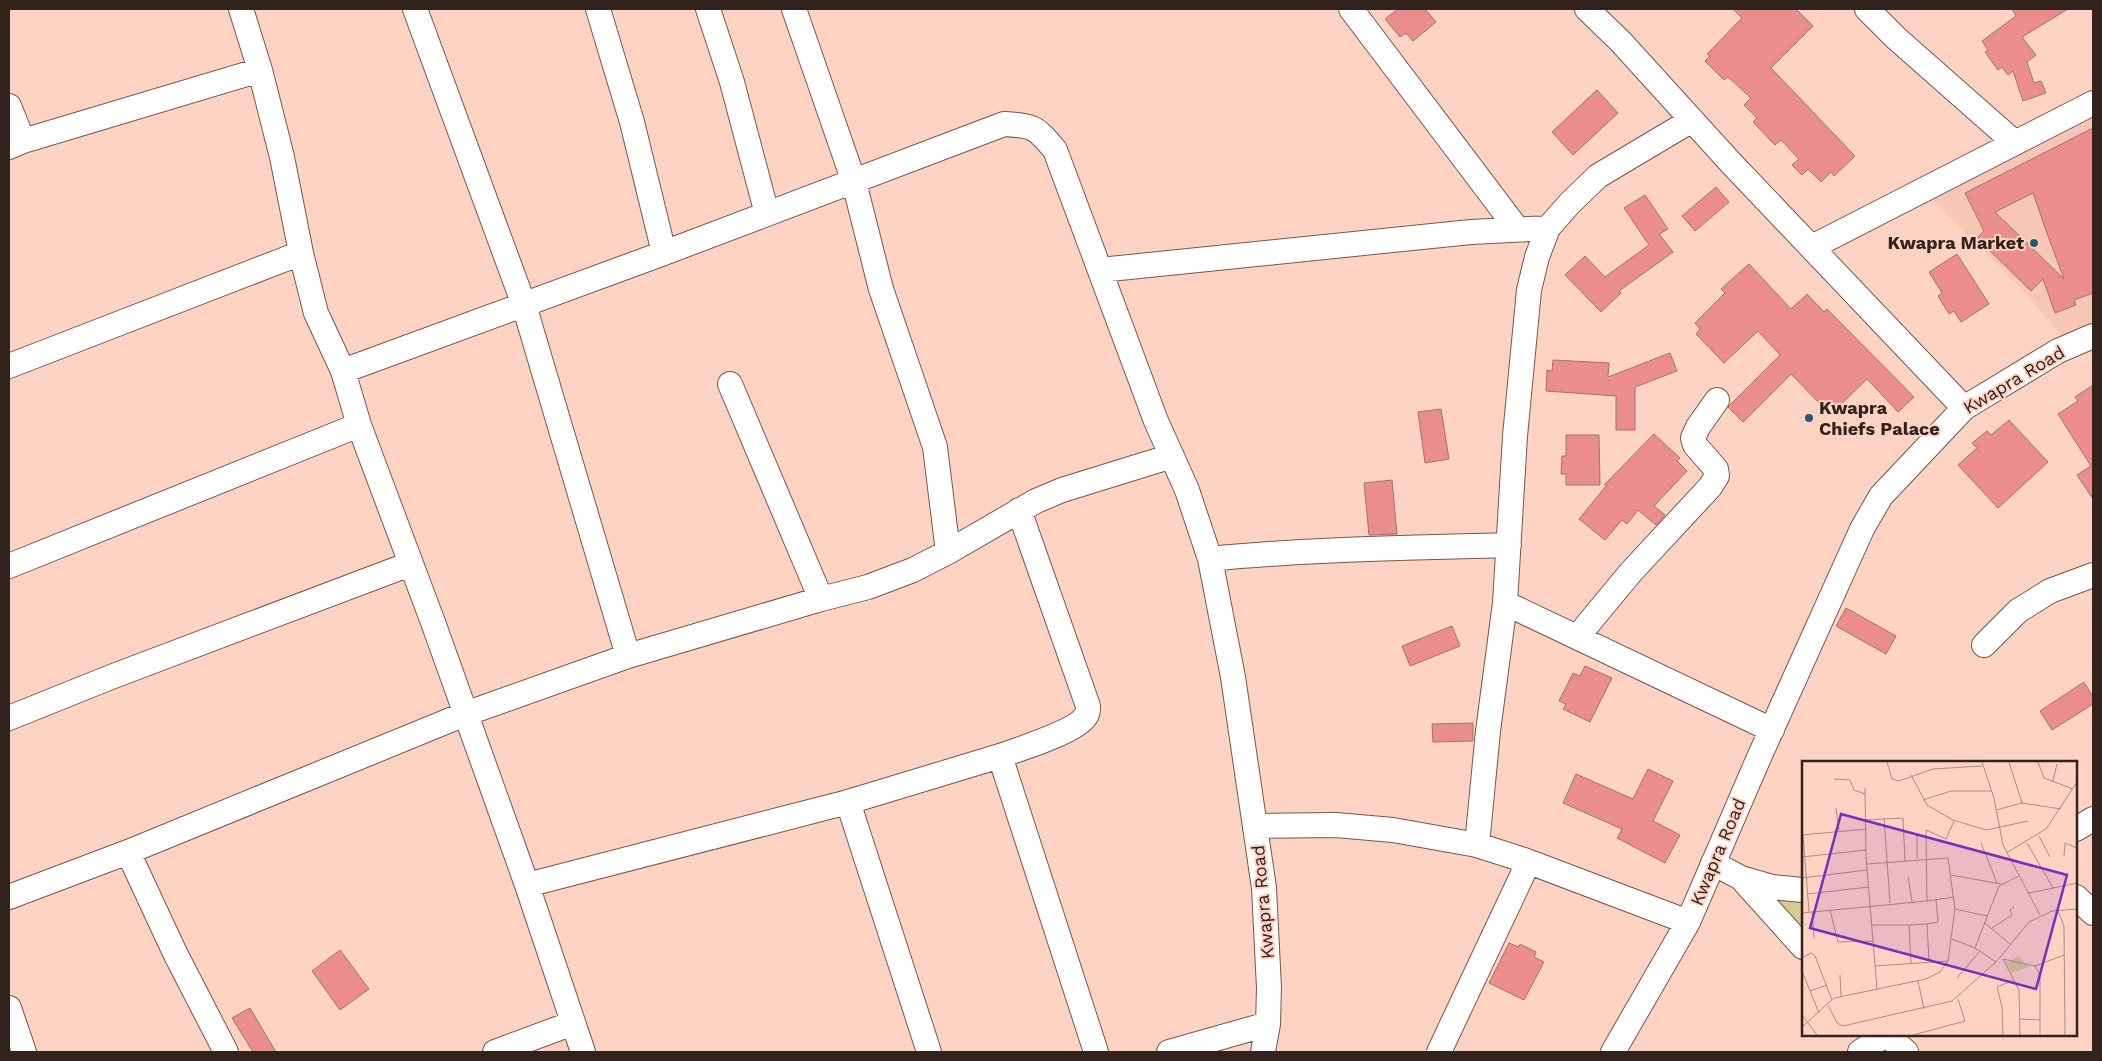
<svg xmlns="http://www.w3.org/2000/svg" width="2102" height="1061" font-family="'Work Sans',sans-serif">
	<rect width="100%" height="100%" fill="#ffd3c4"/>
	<!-- built -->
	<path fill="#f8c6b4" d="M2093,114V323L2062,336L2021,288L1930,198Z"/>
	<!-- green -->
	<path fill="#d4cc91" d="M1803,880V935L1777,903Z"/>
	<!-- building -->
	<path fill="#ea8d8c" stroke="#9e7473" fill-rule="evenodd" d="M1398,9H1425L1436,22L1413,41L1406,33L1400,37L1385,19Z
		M1733,9H1796L1813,26L1771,68L1855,156L1834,176L1831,172L1821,182L1808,169L1802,175L1792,165L1799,159L1781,140L1775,145L1753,122L1757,118L1744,105L1751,98L1728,77L1724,80L1705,61L1710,56L1707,54L1742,18Z
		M2012,9H2068L2022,37L2036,55L2027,62L2034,83L2041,81L2046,93L2023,101L2013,71L2008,75L2002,67L1998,70L1985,52L1988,50L1982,41L2016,16Z
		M1597,90L1618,113L1573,155L1552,132Z
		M2093,128V293L2074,300L2076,305L2055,313L2043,279L2031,291L1977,238L1984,231L1965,193ZM2033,193L2048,236L2064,279L1995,212Z
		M1716,187L1729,202L1695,231L1682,216Z
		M1645,195L1668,229L1659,234L1673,252L1619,291L1621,293L1601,312L1565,275L1585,256L1605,277L1649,245L1624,208Z
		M1957,254L1989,304L1961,322L1954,311L1949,314L1938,296L1942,293L1929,272Z
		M1749,264L1791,309L1807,294L1824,312L1827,309L1914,397L1898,412L1867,379L1836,409L1830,403L1824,408L1791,374L1743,422L1728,407L1780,355L1758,331L1724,363L1696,334L1700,329L1695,323L1725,293L1721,289Z
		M1670,353L1677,371L1635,387V430H1616V396L1546,391L1547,370L1552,371L1553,360L1609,363L1608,377Z
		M2093,385V499L2077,475L2091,466L2058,414L2078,401L2075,397Z
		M1441,409L1449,459L1425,463L1418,412Z
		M2009,420L2048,462L1998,508L1958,465L1977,448L1972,443L1987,431L1991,435Z
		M1654,434L1680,458L1677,461L1687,471L1654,506L1665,515L1656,525L1638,510L1627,524L1622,520L1605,540L1579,519L1607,485H1604Z
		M1566,435H1599L1600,485H1566V474H1561L1562,456H1566Z
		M1392,480L1397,534L1369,535L1364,483Z
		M1846,608L1896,636L1886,654L1836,626Z
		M1452,626L1460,646L1410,666L1402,646Z
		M1585,666L1612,678L1590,722L1563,709L1566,704L1559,701L1573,673L1580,676Z
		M2084,682L2093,697V704L2052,730L2040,711Z
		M1473,723V741L1433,742L1432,724Z
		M1648,769L1673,781L1653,821L1680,835L1665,863L1617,838L1622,829L1563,803L1576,774L1633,799Z
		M1509,943L1519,947L1520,944L1536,952L1534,957L1544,962L1524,1000L1489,983Z
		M340,950L369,989L340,1010L312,971Z
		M250,1008L276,1052H253L232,1018Z"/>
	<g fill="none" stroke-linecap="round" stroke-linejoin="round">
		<defs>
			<path id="minor" d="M241,9L260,70L282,157L301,253L316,313L343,371L359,425L434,625L527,885L583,1052
				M415,9L524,305L628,656
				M598,9L632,122L664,253
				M708,9L732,82L767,214
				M1351,9L1518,230
				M1587,9L1621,42L1731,163L1964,408
				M1867,9L1896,38L2015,143
				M9,106L23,141
				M9,147L23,141L260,70
				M1812,247L2093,103
				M1100,270L1471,232L1548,228
				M9,366L301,253
				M343,371L664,253L1004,124C1034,126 1035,126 1055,150L1156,421L1187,490L1210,559L1233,677L1264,888L1269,988L1268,1024L1263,1052
				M730,384L821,599
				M948,552L1036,501L1062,490L1172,456
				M1210,559C1309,549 1409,548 1509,545
				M9,566L359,425
				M1505,603L1772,730
				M1578,636L1631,572L1710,487L1717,476L1716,469L1695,445L1693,438L1698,427L1717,400
				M1984,645L2018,611L2050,591L2093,575
				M9,718L111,677L410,564
				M1000,756C1019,749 1075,732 1085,717C1088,714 1088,710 1088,706L1019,510
				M1256,826L1336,825L1370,828L1393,830L1477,845L1524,860L1688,922
				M2076,829L2093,819
				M1477,845L1488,731L1505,603L1515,436L1529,290L1537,257L1548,228L1570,203L1598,176L1692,120
				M128,852L175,953L226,1052
				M1713,863L1741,878L1772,887L1803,890
				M1741,878L1803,947
				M527,885L848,802
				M9,897L128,852L465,714L628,656L821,599L868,587L913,570L948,552L935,447L881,289L854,182L794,9
				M2076,897L2093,913
				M9,1008L24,1052
				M1887,1035L1906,1052
				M495,1052L573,1023
				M929,1052L848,802L1000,756L1096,1052
				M1169,1052L1268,1024
				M1439,1052L1528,863
				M1613,1052L1688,922L1757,762L1862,529L1881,496L1964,408L2058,351L2093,336
				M1860,1052L1885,1035"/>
		</defs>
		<!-- minor casing -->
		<use href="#minor" stroke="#7a5548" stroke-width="26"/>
		<!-- minor -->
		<use href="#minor" stroke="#fff" stroke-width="24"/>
	</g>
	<!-- markers -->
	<g fill="#1d6073" stroke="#ffd3c4" stroke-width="2">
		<circle cx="2034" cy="243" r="5"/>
		<circle cx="1809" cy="418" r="5"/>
	</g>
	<g text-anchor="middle" stroke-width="4" stroke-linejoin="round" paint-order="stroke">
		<!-- poi labels -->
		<g font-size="18" font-weight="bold" fill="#32221c" stroke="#ffd3c4" text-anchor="end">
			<text x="2024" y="249">Kwapra Market</text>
			<text x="1819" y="414" text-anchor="start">Kwapra<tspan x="1819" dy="21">Chiefs Palace</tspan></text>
		</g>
		<!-- street labels -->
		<g font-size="18" fill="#32221c" stroke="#ffd3c4">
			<text transform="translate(2014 380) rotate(-31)" y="6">Kwapra Road</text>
			<text transform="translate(1718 852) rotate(-67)" y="6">Kwapra Road</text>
			<text transform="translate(1263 902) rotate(-95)" y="6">Kwapra Road</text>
		</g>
	</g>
	<!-- overview -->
	<g transform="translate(1802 761)">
		<rect width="275" height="275" fill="#ffd3c4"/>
		<path d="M217,195L226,206L209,212L204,202Z" fill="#d4cc91"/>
		<path fill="none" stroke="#ad8c81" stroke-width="1" d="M85,1L90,18L97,20L131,8L180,5M180,1L192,37L201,84L238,154M207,1L220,42M236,1L242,17L271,28M109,14L125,44L151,59L184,69L226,60M32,18L48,19L52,29L63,33M251,20L255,3M63,27L64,96L75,228M121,39L149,30H190M34,47L37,69M194,49L220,42L259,48M82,57L88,142M64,59L101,57L103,100M0,74L65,68M1,74L7,151M115,74V98M237,75L248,96M179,82L195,122M225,82L251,127M204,92L244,68L275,21M262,95L263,82L275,87M0,96L64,89M149,114L199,123M106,116L110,141M0,117L65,109M227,132L275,122M5,133L67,126M125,140L152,136M153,148L185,155M28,149L36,181L71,180M10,150L12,177M256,150L262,165L263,274M0,152L125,140L124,69L144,78L152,60M183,162L208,183M125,163L136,161L134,138M70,164H107M190,167L210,154L208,149L212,146M150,178L173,187L194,201M173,187L197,125L217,115M0,197L9,192L13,195L30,239M201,198L217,229L218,274M201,198L233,205M109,202L107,164L125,163L127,200M73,205L146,200M0,210L17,252M38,214L39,235M155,217L178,190M116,220L122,248M8,230L25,224M26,244L35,262L41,265L150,240L194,201L227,161L250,150L275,148M0,254L15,274M218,258L238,259M0,266L32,237L124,218L138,211L146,200L153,148L146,97L65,103M111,274L163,260L156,238M201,274L200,246L195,226L212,219M238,274V214L233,205L262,194"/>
		<path fill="#7b2cbf" fill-opacity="0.15" stroke="#7b2cbf" stroke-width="2.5" d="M39,53L265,114L234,228L8,167Z"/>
		<rect width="275" height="275" fill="none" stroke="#32221c" stroke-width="2.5"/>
	</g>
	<!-- border -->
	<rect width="2102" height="1061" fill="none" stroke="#32221c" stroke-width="20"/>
</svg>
